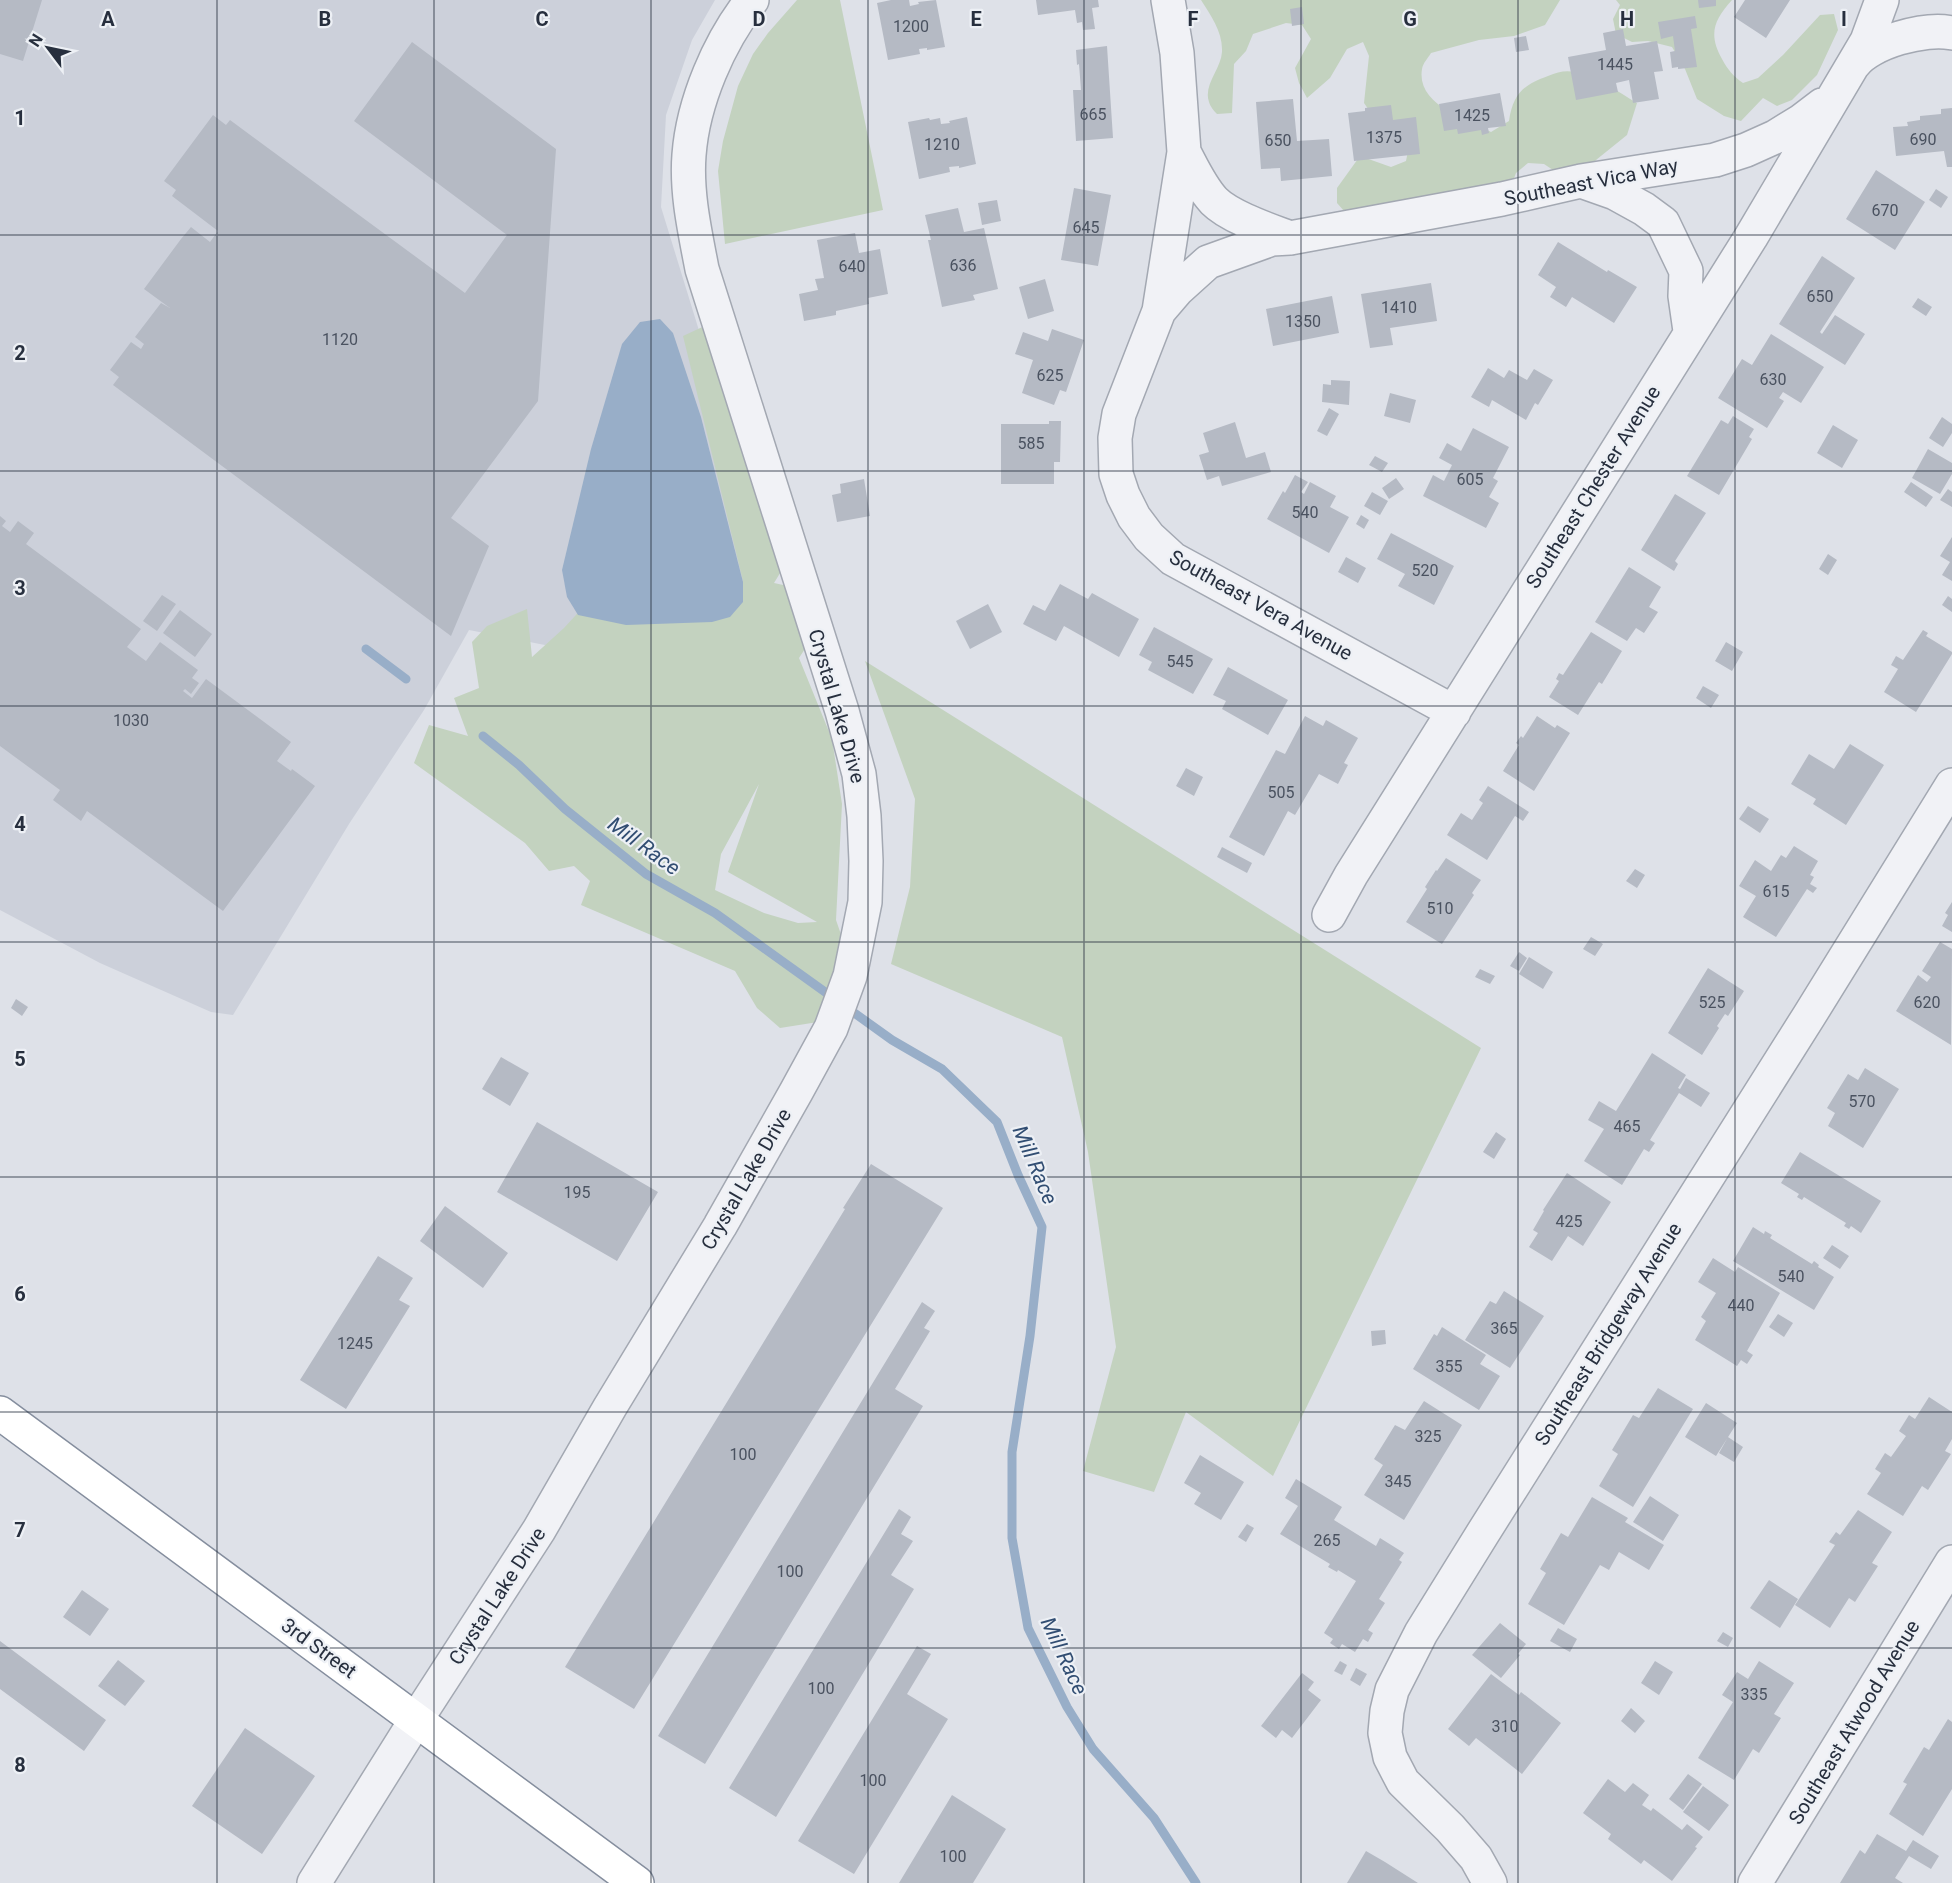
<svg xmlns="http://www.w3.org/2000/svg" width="1952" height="1883" font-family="Roboto,sans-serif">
	<rect width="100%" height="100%" fill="#dee1e8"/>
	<!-- built -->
	<path fill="#ccd0da" d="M0,0H715L692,40L666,115L661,207L725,415L786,631L601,656L469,630L424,710L349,824L233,1015L211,1012L100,963L0,910Z"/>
	<!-- green -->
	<path fill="#c3d2bf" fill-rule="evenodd" d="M797,0H840L883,210L725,244L718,171L723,141L738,86L753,54L768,33Z
		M1201,0H1560L1545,25L1514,36L1479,40L1431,53C1428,58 1423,63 1422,69C1416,105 1466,119 1491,132L1509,121C1513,94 1523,85 1548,76C1558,72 1565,70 1575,72C1597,76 1618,92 1637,103L1627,135L1596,160L1585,174L1571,182L1544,164L1528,163L1516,173L1510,189L1359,228L1337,203V188L1360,156L1391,167L1406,161L1409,146L1373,116L1364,103L1369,56L1363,42L1347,49L1330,78L1307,98L1299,83L1295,68L1311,39L1302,25L1286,23L1253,34L1246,51L1234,64L1232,113L1217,114C1214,111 1210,106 1209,102C1203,85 1221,69 1222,52C1223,32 1211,16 1201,0Z
		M1616,0H1732C1714,20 1708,34 1722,59C1728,70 1733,76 1743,83L1758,78L1783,55L1820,15L1834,14L1838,30L1817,75L1792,100L1777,106L1763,98L1741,121L1724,116L1697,99L1685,69L1672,47L1648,41L1632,42L1616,34L1613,19L1620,5Z
		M711,323L799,542L774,583L811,591L823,621L799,658L832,739L842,804L836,920L846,949L818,1022L780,1028L757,1008L735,971L581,905L590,881L574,866L549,871L525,843L414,763L429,725L468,736L454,698L479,688L472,642L487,626L527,609L532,657L564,628L586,604L743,581L683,336ZM759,784L728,872L817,922L798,923L764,913L715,890L721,854Z
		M865,661L1481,1048L1273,1476L1186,1412L1154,1492L1083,1471L1116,1347L1088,1152L1062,1037L891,964L910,887L915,799Z"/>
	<!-- water -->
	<path fill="#98aec8" d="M660,319L673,333L701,417L743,582V602L730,617L712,622L626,625L578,615L567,597L562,570L591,449L622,344L640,322Z"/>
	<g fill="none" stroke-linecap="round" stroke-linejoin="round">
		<!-- stream -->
		<path stroke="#98aec8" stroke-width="9" d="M366,649L406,679
			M483,736L519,765L565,809L646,874L715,913L892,1040L942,1069L997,1122L1018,1175L1042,1227L1030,1336L1012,1452V1538L1028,1628L1067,1707L1093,1749L1154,1818L1196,1883"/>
	</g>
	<!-- building -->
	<path fill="#b5bac4" d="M0,0H42L23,61L0,54Z
		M891,0H909L910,6L919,4L918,2L936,0L945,47L927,50V48L919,49L920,54L888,60L877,3Z
		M1036,0H1098L1099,7L1092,8L1095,29L1083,30L1082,22L1077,23L1075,10L1038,15Z
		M1698,0H1716V6L1699,8Z
		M1745,0H1790L1766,38L1734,17Z
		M1302,7L1304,24L1292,26L1290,9Z
		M1695,16L1697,28L1691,29L1697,67L1678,69V67L1672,68L1670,52L1675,51L1673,36L1661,39L1658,22Z
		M1623,29L1626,46L1657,41L1663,71L1654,72L1659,99L1633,103L1629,80L1616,83L1618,92L1576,100L1568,57L1606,50L1603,33Z
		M1526,36L1529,50L1516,52L1514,38Z
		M412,42L556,149L538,401L451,518L489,546L451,636L113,385L119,377L110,370L131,342L141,349L144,344L135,337L161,303L170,308L144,289L181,239L191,227L210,242L218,231L172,196L176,190L164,181L213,115L226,125L230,120L465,293L507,235L354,121Z
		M1107,46L1113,138L1076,141L1073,90H1081L1079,64L1077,65L1076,50Z
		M1500,93L1506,126L1488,128L1489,133L1482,135L1481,130L1458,134L1457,129L1444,131L1439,104Z
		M1293,99L1297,141L1329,139L1332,176L1281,181L1280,168L1261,169L1256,102Z
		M1391,105L1393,120L1416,117L1420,154L1354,161L1348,113L1365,111V108Z
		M1952,108V167H1947L1944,151L1896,156L1893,127L1908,126L1907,122L1920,120V116L1941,114V109Z
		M967,117L976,164L959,168V166L949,167L950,172L919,179L908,122L929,118L930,120L940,118L941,124L950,123L949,121Z
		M1876,170L1925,202L1895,250L1846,219Z
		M1074,188L1111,195L1098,266L1061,260Z
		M1936,189L1948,197L1941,208L1929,200Z
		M997,200L1001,221L982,225L978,203Z
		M958,208L964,232L984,228L998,289L973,295L975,300L942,307L928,240H931L925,215Z
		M855,233L859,253L880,249L888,294L868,298L869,304L836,311V315L804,321L799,294L818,290L815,279L824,278L817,240Z
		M1558,242L1607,272L1608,270L1637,287L1614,323L1572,297L1566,307L1550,297L1556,287L1538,275Z
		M1822,256L1855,278L1820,332L1822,334L1835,315L1865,334L1845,365L1779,324Z
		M1045,279L1054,311L1028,319L1019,287Z
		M1431,283L1437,321L1390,328L1393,345L1370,348L1361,294Z
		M1332,296L1339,333L1273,346L1266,309Z
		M1918,298L1932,307L1926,316L1912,307Z
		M1052,329L1084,340L1066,392L1060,390L1054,405L1022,393L1033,360L1015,354L1023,332L1048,341Z
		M1771,334L1824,367L1801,403L1783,392L1779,398L1784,401L1767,428L1718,398L1742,359L1752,365Z
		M1488,368L1504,378L1509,370L1527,380L1534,369L1553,380L1538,405L1535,403L1526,420L1492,400L1489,407L1471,397Z
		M1331,380L1350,381L1349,405L1322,402L1323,384L1331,385Z
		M1390,393L1416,400L1410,423L1384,416Z
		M1329,408L1339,414L1327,436L1317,431Z
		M1733,416L1754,429L1749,437L1752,439L1719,495L1687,476L1721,420L1728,424Z
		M1942,417L1952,424V433L1943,447L1929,438Z
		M1049,421H1061L1060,462H1054V484H1001V424H1049Z
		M1235,422L1246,458L1265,452L1271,472L1222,486L1219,476L1207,480L1199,455L1209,452L1203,433Z
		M1833,425L1858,440L1842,468L1817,453Z
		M1473,428L1509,447L1493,478L1498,481L1489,497L1499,503L1486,528L1423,496L1433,475L1444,481L1452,465L1439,458L1447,443L1461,451Z
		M1928,449L1952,463V474L1940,494L1912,478Z
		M1375,456L1388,463L1382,472L1369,465Z
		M1295,475L1308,482L1301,492L1304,494L1310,482L1336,496L1330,507L1349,517L1329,553L1267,519L1283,491L1285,493Z
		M1396,478L1404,489L1389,499L1382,488Z
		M864,479L870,516L837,522L832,495L841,493L840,484Z
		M1911,482L1933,497L1926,507L1904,492Z
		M1948,489L1952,492V507L1940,500Z
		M1372,492L1388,501L1380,515L1364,506Z
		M1675,494L1706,513L1675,561L1678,564L1674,571L1641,550Z
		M1361,515L1369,520L1364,529L1356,524Z
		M0,516L6,521L2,526L10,532L18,521L34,533L26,544L141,629L127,647L146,661L160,642L198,670L192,678L199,683L191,694L185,689L183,691L192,698L206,679L291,742L277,761L291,771L292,769L315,786L223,911L87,811L81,821L53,800L60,790L0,746Z
		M1391,533L1454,566L1434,605L1398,586L1405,574L1377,559Z
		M1952,537V581L1942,575L1950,562L1940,556Z
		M1828,554L1837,560L1828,575L1819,569Z
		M1346,557L1366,568L1358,583L1338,572Z
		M1629,567L1661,587L1649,607L1658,612L1644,633L1636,628L1627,641L1595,622Z
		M1060,584L1088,599L1092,593L1139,619L1119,657L1064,626L1056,641L1023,624L1033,605L1045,611Z
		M162,595L176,604L157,631L143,621Z
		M1948,596L1952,599V612L1942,605Z
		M988,604L1002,632L970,649L956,621Z
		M180,610L212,634L195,657L163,633Z
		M1154,627L1213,659L1193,694L1148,670L1152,662L1139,655Z
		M1923,630L1928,633L1926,636L1952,652V654L1916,712L1884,692L1898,669L1891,665L1896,656L1903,660Z
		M1591,632L1622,651L1602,684L1599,682L1578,715L1549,697L1559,681L1556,679L1559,673L1563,675Z
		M1726,642L1743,652L1732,671L1715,661Z
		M1228,667L1288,700L1268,735L1222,709L1226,701L1213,695Z
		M1703,686L1719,695L1711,708L1696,698Z
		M1305,716L1323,726L1326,720L1358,738L1344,763L1348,765L1338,784L1319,774L1295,815L1288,811L1264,856L1229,837L1276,750L1285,754Z
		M1537,716L1555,728L1557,725L1570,733L1534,791L1503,771L1519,745L1516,743L1521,736L1523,738Z
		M1850,744L1884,765L1846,825L1813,804L1816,799L1791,784L1809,754L1834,769Z
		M1186,768L1203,777L1194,796L1176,786Z
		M1488,786L1529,812L1523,821L1515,816L1487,860L1447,835L1461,813L1472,820L1483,803L1479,800Z
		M1748,806L1769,819L1760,833L1739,819Z
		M1794,846L1818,861L1810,875L1814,877L1810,884L1817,888L1813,893L1807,889L1776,937L1743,917L1756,896L1739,886L1755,860L1771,871L1781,855L1786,858Z
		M1222,847L1252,863L1247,873L1217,857Z
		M1446,858L1481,880L1472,893L1474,895L1442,944L1406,922L1427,889L1425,887L1436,870L1437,871Z
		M1635,869L1645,875L1637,888L1626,881Z
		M1952,902V932L1942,926L1948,915L1945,913Z
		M1591,937L1603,944L1595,956L1583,949Z
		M1940,942L1952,949L1951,1045L1896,1011L1918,975L1927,982L1931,977L1922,971Z
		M1519,952L1527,958L1519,971L1510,966Z
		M1529,957L1553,972L1543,989L1519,974Z
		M1708,968L1744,991L1728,1016L1725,1014L1717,1026L1719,1028L1702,1055L1668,1033Z
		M1480,969L1495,976L1490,984L1475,977Z
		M16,999L28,1007L22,1016L11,1008Z
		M1652,1053L1686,1075L1678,1088L1680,1089L1686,1078L1710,1093L1701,1107L1679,1093L1650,1140L1655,1143L1649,1152L1644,1149L1622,1185L1584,1161L1604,1129L1588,1120L1599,1101L1616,1111Z
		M501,1057L529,1073L510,1106L482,1089Z
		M1865,1068L1899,1089L1863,1148L1828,1126L1835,1113L1827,1108L1848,1074L1858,1080Z
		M537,1122L658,1192L617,1261L497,1192Z
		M1496,1132L1506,1139L1494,1159L1483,1152Z
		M1800,1152L1881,1201L1861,1233L1851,1226L1849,1229L1844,1226L1846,1223L1804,1197L1802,1200L1797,1197L1799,1194L1781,1183Z
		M871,1164L943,1208L634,1709L565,1667L845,1209L843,1208Z
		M1567,1173L1611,1202L1583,1246L1568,1236L1552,1261L1529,1247L1538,1233L1533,1230L1544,1211L1543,1210Z
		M445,1206L508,1253L483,1288L420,1241Z
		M1753,1227L1764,1234L1765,1231L1772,1235L1770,1238L1812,1264L1814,1261L1819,1265L1818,1267L1834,1277L1814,1310L1733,1261Z
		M1832,1245L1849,1256L1840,1269L1823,1258Z
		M378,1256L413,1278L399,1300L410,1306L346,1409L300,1380Z
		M1713,1258L1735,1272L1738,1267L1780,1293L1747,1351L1753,1355L1747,1364L1741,1360L1737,1366L1695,1340L1706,1321L1701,1317L1716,1293L1698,1282Z
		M1504,1291L1544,1316L1510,1368L1465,1340L1490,1301L1496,1304Z
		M922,1302L935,1311L924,1328L930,1331L895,1389L923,1406L705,1764L658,1736Z
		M1778,1314L1793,1323L1784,1337L1769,1327Z
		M1442,1327L1486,1355L1480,1364L1500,1376L1479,1410L1413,1369L1434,1334L1437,1336Z
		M1385,1330L1386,1344L1372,1346L1371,1331Z
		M1658,1388L1693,1409L1633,1507L1599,1486L1618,1454L1612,1450L1633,1415L1639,1418Z
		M1929,1397L1952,1412V1439L1945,1451L1951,1454L1928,1490L1922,1486L1903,1516L1867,1494L1881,1473L1875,1469L1885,1453L1891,1457L1906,1436L1899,1431L1909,1415L1915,1419Z
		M1424,1401L1462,1425L1404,1520L1364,1495L1383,1465L1374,1459L1395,1425L1405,1430Z
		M1706,1403L1737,1423L1716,1456L1685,1437Z
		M1728,1437L1743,1447L1734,1462L1719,1453Z
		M1200,1455L1244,1482L1221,1520L1194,1504L1201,1493L1184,1483Z
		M1296,1479L1342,1507L1334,1520L1376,1546L1380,1538L1404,1553L1399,1560L1402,1562L1379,1599L1385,1603L1368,1630L1373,1633L1368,1642L1363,1639L1355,1652L1342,1644L1339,1649L1330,1643L1333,1639L1324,1633L1356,1581L1338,1570L1337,1572L1328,1567L1330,1564L1280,1534L1298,1506L1285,1498Z
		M1650,1496L1679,1515L1663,1541L1633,1522Z
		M1592,1497L1628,1518L1625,1522L1664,1545L1649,1570L1619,1552L1609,1570L1600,1565L1564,1625L1528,1604L1546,1573L1540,1569L1561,1533L1568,1537Z
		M899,1509L911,1517L901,1534L913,1541L891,1575L914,1589L776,1817L729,1788Z
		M1858,1510L1892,1532L1872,1563L1878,1566L1855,1602L1849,1598L1830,1628L1795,1605L1835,1545L1829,1542L1836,1532L1840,1535Z
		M1247,1524L1254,1528L1246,1542L1238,1537Z
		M1769,1580L1798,1599L1780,1628L1750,1608Z
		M82,1590L109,1609L90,1636L63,1617Z
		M1500,1623L1526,1644L1518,1654L1520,1655L1501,1678L1472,1655Z
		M1558,1628L1577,1639L1570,1652L1550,1641Z
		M1723,1632L1733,1638L1728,1647L1717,1641Z
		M0,1641L106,1720L84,1751L0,1689Z
		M917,1646L931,1654L907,1694L948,1719L854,1874L798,1841Z
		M118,1660L145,1681L125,1706L98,1686Z
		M1340,1661L1347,1665L1342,1675L1334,1671Z
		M1655,1661L1673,1672L1659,1695L1641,1683Z
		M1759,1661L1794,1683L1774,1714L1781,1718L1759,1753L1753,1749L1734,1780L1698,1758L1733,1702L1722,1695L1737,1672L1748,1679Z
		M1356,1668L1367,1674L1360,1686L1350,1680Z
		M1302,1673L1314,1682L1308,1690L1321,1700L1292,1738L1282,1730L1276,1738L1261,1726Z
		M1491,1674L1519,1695L1521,1692L1561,1723L1522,1774L1476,1738L1469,1746L1448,1729Z
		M1631,1708L1645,1721L1635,1733L1621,1721Z
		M1948,1719L1952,1722V1789L1923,1836L1889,1814L1907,1784L1903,1782L1924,1747L1929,1750Z
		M245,1728L315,1776L262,1854L192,1806Z
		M1688,1774L1702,1784L1683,1810L1669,1799Z
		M1608,1779L1625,1792L1633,1783L1649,1795L1642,1805L1651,1811L1653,1808L1682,1830L1687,1824L1703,1837L1695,1847L1697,1848L1672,1881L1644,1860L1641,1864L1608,1839L1611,1834L1583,1813Z
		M1703,1786L1729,1805L1709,1831L1683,1812Z
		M952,1795L1006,1829L973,1883H899Z
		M1877,1834L1906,1851L1913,1840L1939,1856L1931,1869L1909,1856L1895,1878L1903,1883H1840L1860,1850L1865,1854Z
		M1366,1851L1385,1862L1418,1883H1347Z"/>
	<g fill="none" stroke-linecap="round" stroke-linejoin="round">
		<defs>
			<path id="minor" d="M1168,0L1177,53L1184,152L1159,311L1119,414L1115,438L1116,474L1123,495L1134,517L1149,537L1173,559L1454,712
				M1854,64C1870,42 1926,27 1952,33
				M1184,152C1193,169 1201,187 1214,201C1230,217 1269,230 1290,238
				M1581,181L1615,193L1644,209L1663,223L1686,271L1685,296L1690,331
				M1159,311L1177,290L1208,262L1272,239L1290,238L1502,199L1581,181L1715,160L1746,150L1775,137L1801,121L1822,105
				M1329,915L1351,875L1751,237L1867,41L1882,0
				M314,1883L416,1720L539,1530L610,1407L720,1226L796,1092L831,1028L850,976L865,902L866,861L864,816L859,774L842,711L702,269C695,232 686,193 689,155C693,102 719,41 752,0
				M1490,1883L1476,1858L1450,1828L1403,1782L1390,1757L1385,1733L1387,1711L1392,1690L1421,1633L1483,1533L1809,1016L1952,785
				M1755,1883L1952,1562"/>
			<path id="highway" d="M0,1413L637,1883"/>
		</defs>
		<!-- minor casing -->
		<use href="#minor" stroke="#a3a8b2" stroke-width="36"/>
		<!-- highway casing -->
		<use href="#highway" stroke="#858e9e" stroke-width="36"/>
		<!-- minor -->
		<use href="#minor" stroke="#f1f2f6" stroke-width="33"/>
		<!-- highway -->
		<use href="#highway" stroke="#fff" stroke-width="33"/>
	</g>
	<!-- grid -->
	<path fill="none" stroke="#272f3e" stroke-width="1.5" stroke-opacity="0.55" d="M217,0V1883M434,0V1883M651,0V1883M868,0V1883M1084,0V1883M1301,0V1883M1518,0V1883M1735,0V1883M0,235H1952M0,471H1952M0,706H1952M0,942H1952M0,1177H1952M0,1412H1952M0,1648H1952"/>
	<g text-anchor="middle" stroke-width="4.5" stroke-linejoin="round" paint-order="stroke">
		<!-- number labels -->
		<g font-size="16" fill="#4a5260">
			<text x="911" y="32">1200</text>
			<text x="1615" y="70">1445</text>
			<text x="1093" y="120">665</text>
			<text x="1472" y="121">1425</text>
			<text x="1384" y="143">1375</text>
			<text x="1923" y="145">690</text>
			<text x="1278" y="146">650</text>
			<text x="942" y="150">1210</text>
			<text x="1885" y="216">670</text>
			<text x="1086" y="233">645</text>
			<text x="963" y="271">636</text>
			<text x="852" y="272">640</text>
			<text x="1820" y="302">650</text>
			<text x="1399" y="313">1410</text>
			<text x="1303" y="327">1350</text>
			<text x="340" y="345">1120</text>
			<text x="1050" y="381">625</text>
			<text x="1773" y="385">630</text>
			<text x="1031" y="449">585</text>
			<text x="1470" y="485">605</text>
			<text x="1305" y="518">540</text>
			<text x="1425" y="576">520</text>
			<text x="1180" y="667">545</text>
			<text x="131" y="726">1030</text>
			<text x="1281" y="798">505</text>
			<text x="1776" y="897">615</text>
			<text x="1440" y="914">510</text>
			<text x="1712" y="1008">525</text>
			<text x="1927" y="1008">620</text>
			<text x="1862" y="1107">570</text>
			<text x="1627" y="1132">465</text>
			<text x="577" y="1198">195</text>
			<text x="1569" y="1227">425</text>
			<text x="1791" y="1282">540</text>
			<text x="1741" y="1311">440</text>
			<text x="1504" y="1334">365</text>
			<text x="355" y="1349">1245</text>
			<text x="1449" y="1372">355</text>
			<text x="1428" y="1442">325</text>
			<text x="743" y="1460">100</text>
			<text x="1398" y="1487">345</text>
			<text x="1327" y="1546">265</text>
			<text x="790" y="1577">100</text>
			<text x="821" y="1694">100</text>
			<text x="1754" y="1700">335</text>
			<text x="1505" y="1732">310</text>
			<text x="873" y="1786">100</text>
			<text x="953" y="1862">100</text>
		</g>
		<!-- street labels -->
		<g font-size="20" fill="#272f3e" stroke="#edf0f5">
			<text transform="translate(1591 182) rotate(-11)" y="7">Southeast Vica Way</text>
			<text transform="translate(1593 487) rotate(-58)" y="7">Southeast Chester Avenue</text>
			<text transform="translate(1261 605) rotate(29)" y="7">Southeast Vera Avenue</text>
			<text transform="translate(837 706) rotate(74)" y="7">Crystal Lake Drive</text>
			<text transform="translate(746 1179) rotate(-60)" y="7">Crystal Lake Drive</text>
			<text transform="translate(1608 1334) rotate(-58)" y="7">Southeast Bridgeway Avenue</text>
			<text transform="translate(497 1596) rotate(-57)" y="7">Crystal Lake Drive</text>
			<text transform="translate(319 1648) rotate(36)" y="7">3rd Street</text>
			<text transform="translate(1854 1722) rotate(-59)" y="7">Southeast Atwood Avenue</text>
		</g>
		<!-- water labels -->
		<g font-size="21" font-style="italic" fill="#314d72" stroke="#edf0f5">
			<text transform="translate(644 846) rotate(36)" y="7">Mill Race</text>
			<text transform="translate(1035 1165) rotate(67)" y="7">Mill Race</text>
			<text transform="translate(1064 1656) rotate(65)" y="7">Mill Race</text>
		</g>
	</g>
	<g font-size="20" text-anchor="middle" font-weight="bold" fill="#272f3e" stroke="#edf0f5" stroke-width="4.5" stroke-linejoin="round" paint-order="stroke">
		<text x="108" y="26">A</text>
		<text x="325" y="26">B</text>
		<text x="542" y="26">C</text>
		<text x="759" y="26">D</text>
		<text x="976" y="26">E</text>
		<text x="1193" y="26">F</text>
		<text x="1410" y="26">G</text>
		<text x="1627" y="26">H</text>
		<text x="1844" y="26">I</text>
		<text x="20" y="125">1</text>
		<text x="20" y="360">2</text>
		<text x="20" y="595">3</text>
		<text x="20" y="831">4</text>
		<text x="20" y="1066">5</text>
		<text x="20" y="1301">6</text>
		<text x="20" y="1537">7</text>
		<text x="20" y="1772">8</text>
	</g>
	<!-- north arrow -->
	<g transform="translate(48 48) rotate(302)" stroke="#edf0f5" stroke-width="4.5" paint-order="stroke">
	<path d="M0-4.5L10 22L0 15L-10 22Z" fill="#272f3e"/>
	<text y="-9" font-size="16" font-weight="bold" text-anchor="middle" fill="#272f3e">N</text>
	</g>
</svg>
